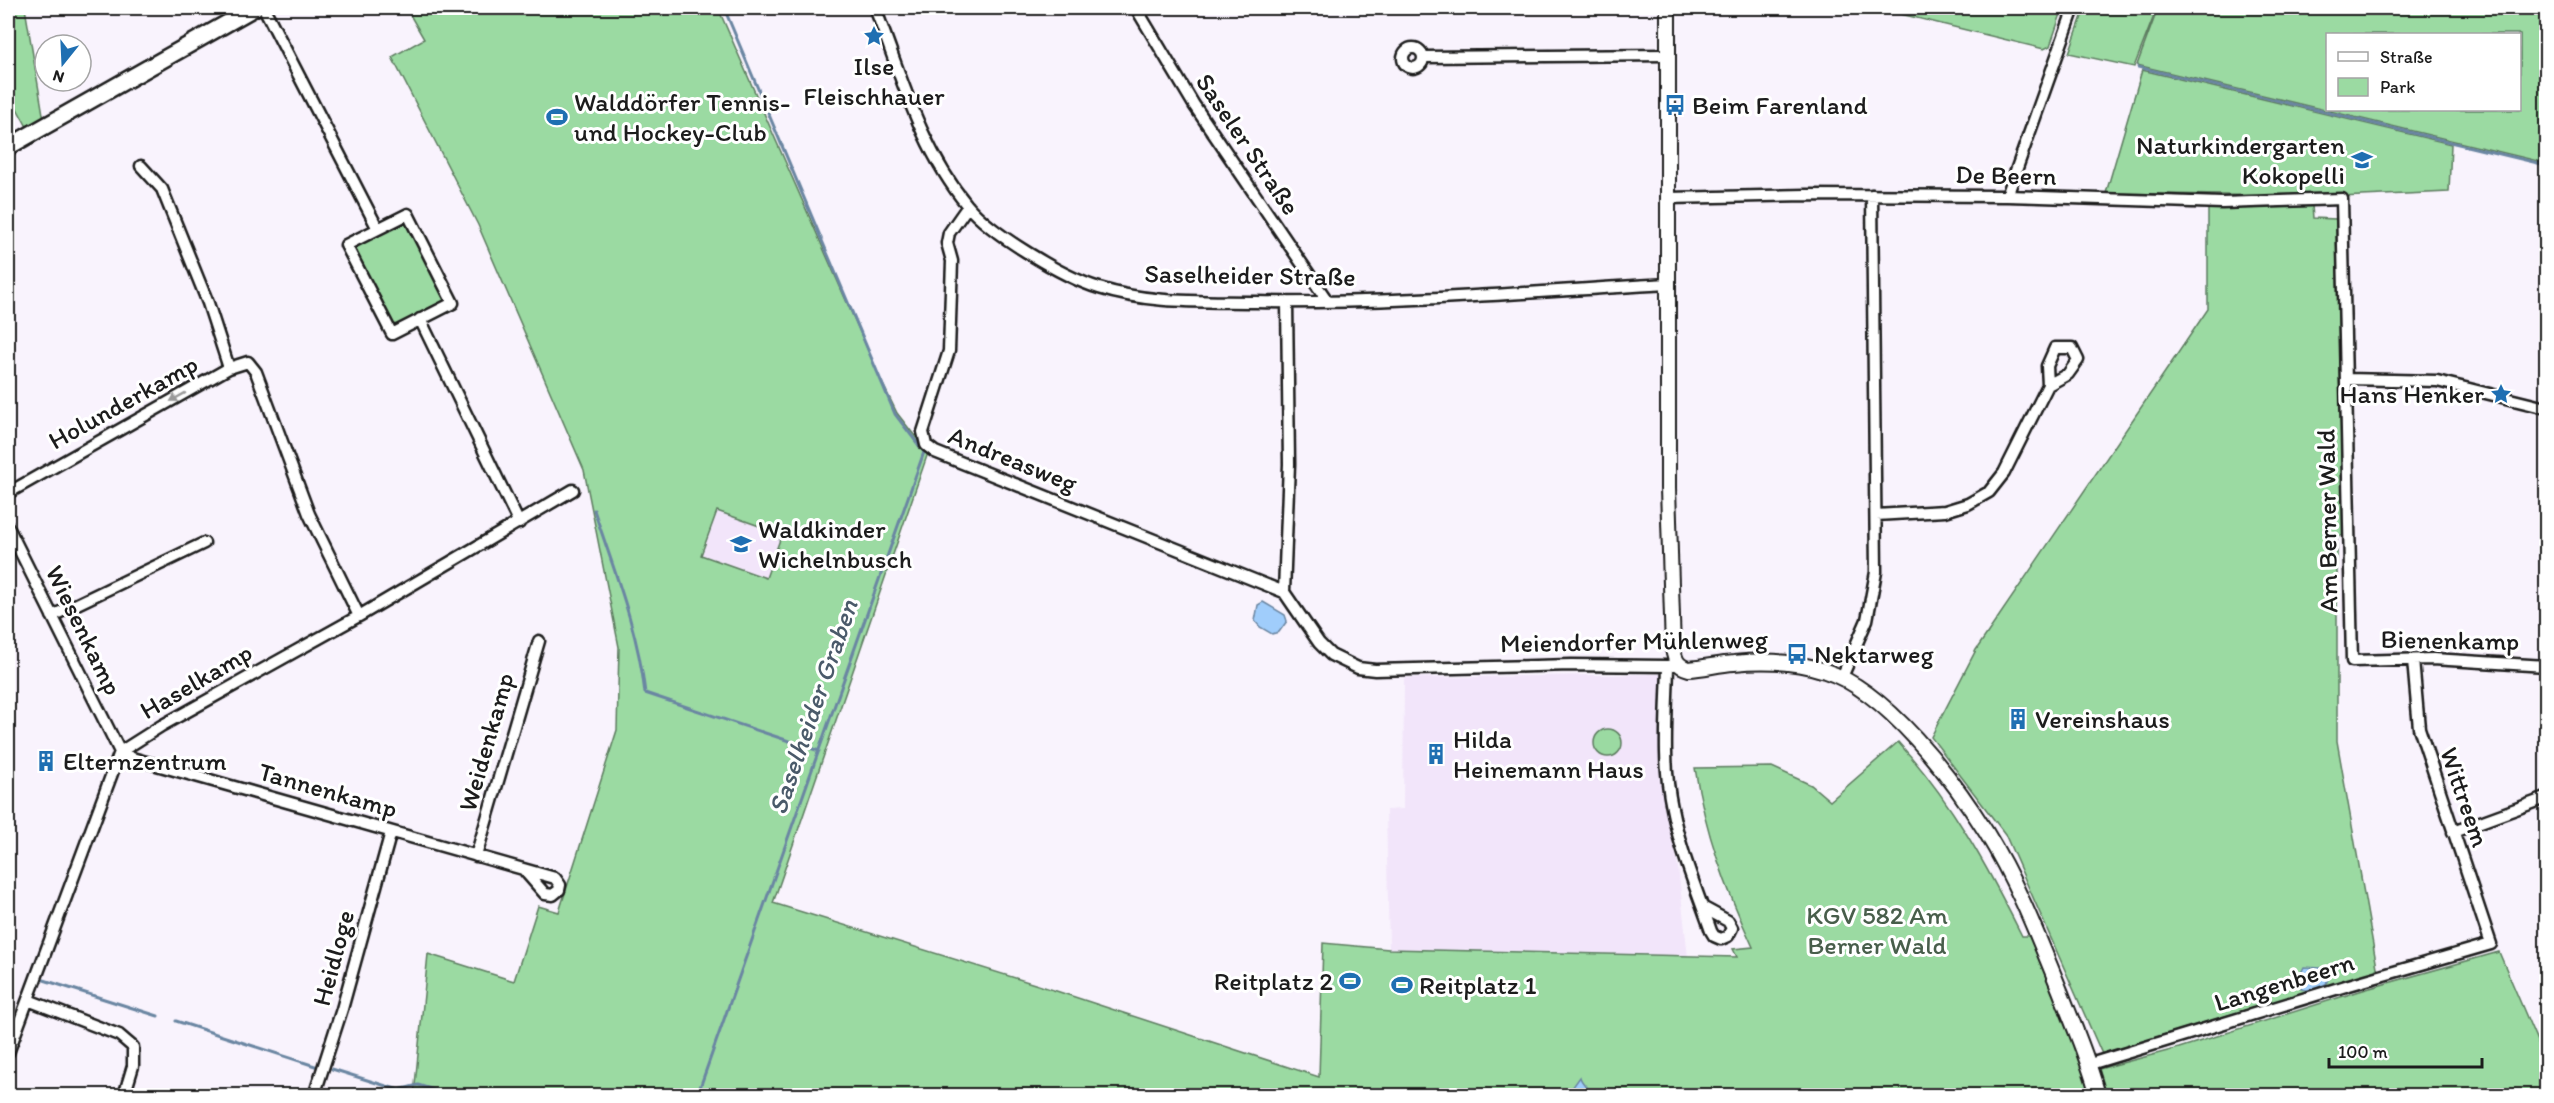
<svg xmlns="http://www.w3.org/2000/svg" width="2554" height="1103" font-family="Itim,sans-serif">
	<rect width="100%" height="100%" fill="#f9f3fd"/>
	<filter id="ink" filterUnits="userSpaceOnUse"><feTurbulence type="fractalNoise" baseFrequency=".0167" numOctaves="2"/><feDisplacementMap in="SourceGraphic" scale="12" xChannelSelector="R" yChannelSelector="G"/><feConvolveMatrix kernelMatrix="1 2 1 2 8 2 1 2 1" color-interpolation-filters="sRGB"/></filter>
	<g filter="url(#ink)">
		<!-- built -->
		<path fill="#f2e5fa" d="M717,511L782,534L766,579L701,555Z
			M1662,674L1666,794L1678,867L1688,957L1389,949L1386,810L1403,809L1404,678Z"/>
		<!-- green -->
		<path fill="#9bdaa2" stroke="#5c7b5f" stroke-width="1.5" fill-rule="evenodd" d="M8,8H25L45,126L31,134L8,92Z
			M406,8H718L880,378L897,413L928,453L773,903L1038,985L1319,1077L1323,943L1389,949L1737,957L1733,949L1753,947C1726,889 1705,832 1695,768L1772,767L1811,785L1830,801L1898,742C1951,800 1987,866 2022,936H2030L2074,1043L2092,1095H414L428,954L514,981L538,906L559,912L617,730L619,647L584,470L478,225L392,57L424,39ZM717,511L782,534L766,578L701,555Z
			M1876,8H2063L2050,46L2044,49Z
			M2085,8H2157L2134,67L2069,53Z
			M2158,8H2546V163L2137,65ZM2328,34H2520V110H2328Z
			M2142,70L2451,144L2449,192L2340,197L2106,193Z
			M2218,205L2312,206L2313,218L2336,219L2343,535L2337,537V741L2378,973L2242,1011L2102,1054L2005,834L1931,737L1976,650L2208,309V206Z
			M407,217L450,303L392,332L349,246Z
			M1594 743a14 14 0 1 1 28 0a14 14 0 1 1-28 0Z
			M2499,952L2546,1062V1095H2107L2099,1069L2179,1048L2363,990Z"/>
		<!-- water -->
		<path fill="#a0cdfb" stroke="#6b86a2" stroke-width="1.5" d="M1263,602L1285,615L1287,621L1279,632L1272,634L1260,627L1255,621L1258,605Z
			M2304,967L2321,968L2328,979L2326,984L2310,991L2301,989L2299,977Z
			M1580,1077C1582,1085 1590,1088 1593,1095H1567Z"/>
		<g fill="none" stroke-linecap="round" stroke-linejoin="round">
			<!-- stream -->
			<path stroke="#6b86a2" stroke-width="3" d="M2138,67L2546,165
				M594,510C614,570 638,630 645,693L819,751
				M44,980L158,1016
				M176,1021L315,1066
				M332,1069L399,1090L418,1085L453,1096
				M697,1096L924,452L895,414L724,8"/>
			<defs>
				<path id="minor" d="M264,8L378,229
					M875,8C901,75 920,148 967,205C991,234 1063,277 1099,288C1149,304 1202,301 1255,302C1392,304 1531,292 1668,284
					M1136,8L1194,105L1328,302
					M1403 58a10 10 0 1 1 20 0a10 10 0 1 1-20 0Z
					M1423,57L1669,55
					M141,166L162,189L208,303L229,368L248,362L256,372L309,514L359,616
					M2007,196L2074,8
					M1668,198L1806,195L2007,196L2222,203L2342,199L2352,661L2433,659L2546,666
					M968,206L949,233L947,243L952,261L949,351L923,432L926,445L935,452L1284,592
					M408,214L453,303L392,334L346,245Z
					M1287,302L1289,464L1284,592L1319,643L1331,655L1358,668L1375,670L1571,665L1668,666L1678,664
					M420,319L519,523
					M2347,379L2437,381L2546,408
					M8,493L229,368
					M1876,515L1945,511L1968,504L1989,492L2004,473L2048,385L2047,366L2055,348H2072L2078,360L2068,374L2048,385
					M8,527L120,752
					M52,616L204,543
					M1668,666C1667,713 1662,762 1672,808C1680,850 1697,891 1711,931L1714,936L1721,939L1728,936L1732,928L1728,921L1704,908
					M1842,677L1867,620L1876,572L1872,195
					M120,752L132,758L555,878L560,885L559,890L553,895L545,894L524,870
					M2453,832L2546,798
					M476,856L539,641
					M28,1000L119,1035L133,1047V1066L124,1096
					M8,1053L120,752L161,726L359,616L573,490
					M2090,1064L2349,985L2491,944L2419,728L2413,660
					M314,1096L342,1009L391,832"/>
				<path id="tertiary" d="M1668,8V488L1673,649C1675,660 1677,666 1689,669C1704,668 1719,664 1734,663C1765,660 1796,661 1825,671C1886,690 1953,779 1986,832C2017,882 2039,939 2061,993C2074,1027 2089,1060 2098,1096"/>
				<path id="secondary" d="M8,147L254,8"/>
			</defs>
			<!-- minor casing -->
			<use href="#minor" stroke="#1c1c1c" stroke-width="15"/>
			<!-- tertiary casing -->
			<use href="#tertiary" stroke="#1c1c1c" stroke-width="18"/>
			<!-- secondary casing -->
			<use href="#secondary" stroke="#1c1c1c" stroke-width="20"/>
			<!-- minor -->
			<use href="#minor" stroke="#fff" stroke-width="10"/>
			<!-- tertiary -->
			<use href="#tertiary" stroke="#fff" stroke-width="14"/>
			<!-- secondary -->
			<use href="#secondary" stroke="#fff" stroke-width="15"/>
		</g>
		<!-- one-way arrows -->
		<defs><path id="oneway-solid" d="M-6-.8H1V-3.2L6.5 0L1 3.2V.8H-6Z" transform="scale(1.5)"/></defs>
		<use fill="#999" href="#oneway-solid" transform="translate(178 397) rotate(151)"/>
	</g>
	<!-- icons -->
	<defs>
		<symbol id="sight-bare" viewBox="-9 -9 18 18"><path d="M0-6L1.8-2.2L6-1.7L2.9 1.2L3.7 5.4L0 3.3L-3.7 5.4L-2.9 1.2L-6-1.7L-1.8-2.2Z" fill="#1f6fb2" stroke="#fff" stroke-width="2.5" paint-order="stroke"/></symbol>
		<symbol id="bus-bare" viewBox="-9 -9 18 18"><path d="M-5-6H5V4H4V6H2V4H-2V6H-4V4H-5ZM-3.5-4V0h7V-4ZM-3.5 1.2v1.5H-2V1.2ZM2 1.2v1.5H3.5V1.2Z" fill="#1f6fb2" stroke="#fff" stroke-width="2.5" paint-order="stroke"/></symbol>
		<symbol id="stadium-bare" viewBox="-9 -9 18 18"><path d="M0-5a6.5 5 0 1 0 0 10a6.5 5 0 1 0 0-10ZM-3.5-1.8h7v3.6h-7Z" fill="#1f6fb2" stroke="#fff" stroke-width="2.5" paint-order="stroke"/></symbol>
		<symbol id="school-bare" viewBox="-9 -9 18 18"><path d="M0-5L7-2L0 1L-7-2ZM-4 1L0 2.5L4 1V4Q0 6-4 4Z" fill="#1f6fb2" stroke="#fff" stroke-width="2.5" paint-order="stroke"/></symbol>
		<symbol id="building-bare" viewBox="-9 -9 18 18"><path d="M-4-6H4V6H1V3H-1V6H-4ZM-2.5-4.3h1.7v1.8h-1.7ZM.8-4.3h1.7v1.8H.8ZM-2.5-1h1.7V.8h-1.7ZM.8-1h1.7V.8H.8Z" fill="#1f6fb2" stroke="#fff" stroke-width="2.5" paint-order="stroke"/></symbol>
	</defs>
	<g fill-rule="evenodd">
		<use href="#sight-bare" x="859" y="21" width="30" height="30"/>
		<use href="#bus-bare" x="1660" y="90" width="30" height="30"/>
		<use href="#stadium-bare" x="542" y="102" width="30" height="30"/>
		<use href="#school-bare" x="2347" y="145" width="30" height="30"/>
		<use href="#sight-bare" x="2486" y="379" width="30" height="30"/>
		<use href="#school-bare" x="726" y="529" width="30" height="30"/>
		<use href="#bus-bare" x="1782" y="639" width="30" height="30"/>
		<use href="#building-bare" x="2003" y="704" width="30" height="30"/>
		<use href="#building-bare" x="1421" y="739" width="30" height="30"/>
		<use href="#building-bare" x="31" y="746" width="30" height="30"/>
		<use href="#stadium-bare" x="1335" y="966" width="30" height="30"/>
		<use href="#stadium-bare" x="1387" y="970" width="30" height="30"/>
	</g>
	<g text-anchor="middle" stroke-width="6" stroke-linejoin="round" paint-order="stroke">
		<!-- poi labels -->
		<g font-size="26" fill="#1c1c1c" stroke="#fff" text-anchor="start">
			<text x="874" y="75" text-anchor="middle">Ilse<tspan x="874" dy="30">Fleischhauer</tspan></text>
			<text x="574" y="111">Walddörfer Tennis-<tspan x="574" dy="30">und Hockey-Club</tspan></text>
			<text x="1692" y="114">Beim Farenland</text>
			<text x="2345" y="154" text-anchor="end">Naturkindergarten<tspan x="2345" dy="30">Kokopelli</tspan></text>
			<text x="2484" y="403" text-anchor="end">Hans Henker</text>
			<text x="758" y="538">Waldkinder<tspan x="758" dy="30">Wichelnbusch</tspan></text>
			<text x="1814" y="663">Nektarweg</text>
			<text x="2035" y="728">Vereinshaus</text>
			<text x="1453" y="748">Hilda<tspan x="1453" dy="30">Heinemann Haus</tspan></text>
			<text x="63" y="770">Elternzentrum</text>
			<text x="1333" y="990" text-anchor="end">Reitplatz 2</text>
			<text x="1419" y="994">Reitplatz 1</text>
		</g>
		<!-- street labels -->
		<g font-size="26" fill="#1c1c1c" stroke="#fff">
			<text transform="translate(1248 144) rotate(56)" y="9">Saseler Straße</text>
			<text transform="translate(2006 175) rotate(1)" y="9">De Beern</text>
			<text transform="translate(1250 275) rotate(1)" y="9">Saselheider Straße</text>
			<text transform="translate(123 402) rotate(-29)" y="9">Holunderkamp</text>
			<text transform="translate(1013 459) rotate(22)" y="9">Andreasweg</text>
			<text transform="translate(2327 521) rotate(-91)" y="9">Am Berner Wald</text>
			<text transform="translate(84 630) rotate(64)" y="9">Wiesenkamp</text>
			<text transform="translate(2450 640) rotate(1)" y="9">Bienenkamp</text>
			<text transform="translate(1634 641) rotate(-1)" y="9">Meiendorfer Mühlenweg</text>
			<text transform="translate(196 681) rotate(-30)" y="9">Haselkamp</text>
			<text transform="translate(486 742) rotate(-74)" y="9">Weidenkamp</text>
			<text transform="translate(328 790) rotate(16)" y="9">Tannenkamp</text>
			<text transform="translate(2465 797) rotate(71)" y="9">Wittreem</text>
			<text transform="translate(333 958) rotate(-75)" y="9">Heidloge</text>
			<text transform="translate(2284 982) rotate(-17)" y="9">Langenbeern</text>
		</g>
		<!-- park labels -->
		<g font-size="26" fill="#485e4b" stroke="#fff">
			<text x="1877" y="924">KGV 582 Am<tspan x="1877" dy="30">Berner Wald</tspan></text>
		</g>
		<!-- water labels -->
		<g font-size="27" font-style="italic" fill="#4a5a6a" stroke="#fff">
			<text transform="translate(813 707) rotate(-71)" y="9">Saselheider Graben</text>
		</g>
	</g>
	<!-- margin -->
	<rect width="2554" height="1103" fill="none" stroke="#fff" stroke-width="30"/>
	<rect x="15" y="15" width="2524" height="1073" fill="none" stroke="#1c1c1c" stroke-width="2" filter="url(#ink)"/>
	<!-- legend -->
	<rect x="2326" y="33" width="195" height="78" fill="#ffffff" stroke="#a4a4a4" stroke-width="1.5"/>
	<rect x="2338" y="52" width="30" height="9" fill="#ffffff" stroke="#a4a4a4" stroke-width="1.5"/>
	<text x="2380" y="63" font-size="18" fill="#1c1c1c">Straße</text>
	<rect x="2338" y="78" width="30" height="18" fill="#9bdaa2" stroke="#a4a4a4" stroke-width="1.5"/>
	<text x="2380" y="93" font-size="18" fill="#1c1c1c">Park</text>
	<!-- north arrow -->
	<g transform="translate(63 63) rotate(198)"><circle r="28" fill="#ffffff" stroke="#a4a4a4" stroke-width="1.5"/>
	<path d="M0-4.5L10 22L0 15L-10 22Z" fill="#1f6fb2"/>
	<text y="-9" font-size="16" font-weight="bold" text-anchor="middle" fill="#1c1c1c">N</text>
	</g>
	<!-- scale -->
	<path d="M2329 1058v9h153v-9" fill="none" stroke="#1c1c1c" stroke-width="3"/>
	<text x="2338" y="1058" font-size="18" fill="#1c1c1c" stroke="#ffffff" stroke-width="4.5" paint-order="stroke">100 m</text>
</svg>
